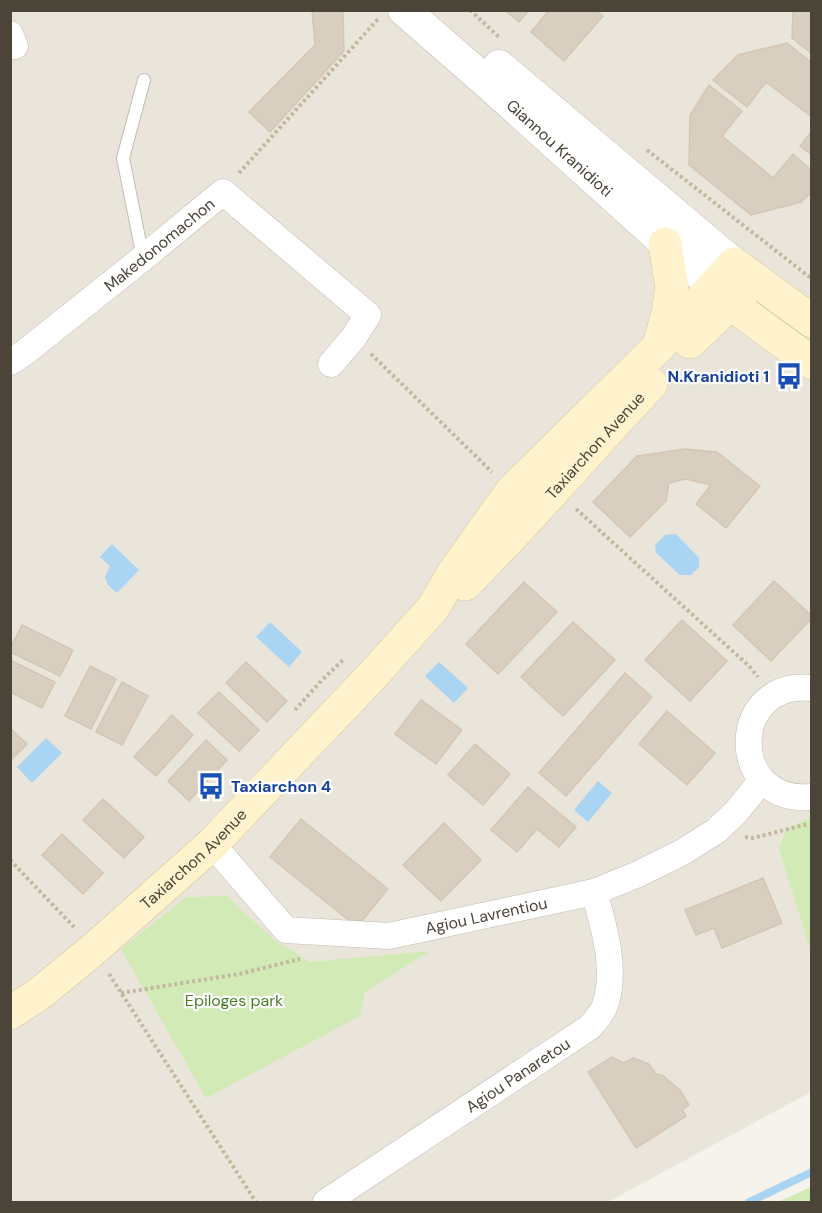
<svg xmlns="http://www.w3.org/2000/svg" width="822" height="1213" font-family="'DM Sans',sans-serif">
	<rect width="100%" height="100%" fill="#f6f3ec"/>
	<!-- residential -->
	<path fill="#eae5da" d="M10,11H811V1092L608,1202H11Z"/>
	<!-- green -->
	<path fill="#d2eab5" d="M811,817V952L779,849L787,828Z
		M227,896L273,939L310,962L430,951L365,992L360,1016L206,1098L121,949L186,897Z
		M811,1187V1202H778Z"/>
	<!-- water -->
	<path fill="#a9d4f2" d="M676,534L699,558V567L691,575H680L656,553L655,545L665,535Z
		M112,544L139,570L117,593L108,585L105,577L110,566L100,557Z
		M270,622L302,652L289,667L256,637Z
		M439,662L468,688L454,703L425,676Z
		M46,738L62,753L32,783L17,767Z
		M598,781L612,793L588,822L574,810Z"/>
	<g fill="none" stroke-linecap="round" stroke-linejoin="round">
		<!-- stream -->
		<path stroke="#a9d4f2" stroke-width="8" d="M749,1202L812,1172"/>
	</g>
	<!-- building -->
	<path fill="#d8cfc1" stroke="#d3c7b4" stroke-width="1.5" d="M312,10H343L344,51L270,132L249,112L315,45Z
		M505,10H529L519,22Z
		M549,10H596L603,16L564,61L531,32Z
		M793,10H812V54L792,38Z
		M787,43L812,63V117L766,82L747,107L713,80L738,55Z
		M709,85L742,111L722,136L773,178L793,154L812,171V192L801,202L751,215L689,165L690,115Z
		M812,131V155L800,146Z
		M685,449L717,452L760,486L726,528L696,504L711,485L686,479L669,483L666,501L630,537L593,502L637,456Z
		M774,581L812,616V618L771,661L733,625Z
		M524,582L557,612L498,674L466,644Z
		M682,620L727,661L690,701L645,660Z
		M573,622L615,660L563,716L521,677Z
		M22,625L73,650L60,676L10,652V649Z
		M10,660L55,682L42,708L10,692Z
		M246,662L287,701L267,722L226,683Z
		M90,666L116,679L91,729L65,716Z
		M625,673L652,697L566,796L539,773Z
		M122,682L148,696L122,745L96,732Z
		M219,692L259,730L239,751L198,713Z
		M421,700L462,730L436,764L395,734Z
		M667,711L715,753L687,785L639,744Z
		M172,715L193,735L156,776L134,757Z
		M10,728L27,744L10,761Z
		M206,740L227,760L189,801L168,781Z
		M475,744L510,774L483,805L448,775Z
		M528,787L576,827L559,847L537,829L517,852L491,830Z
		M103,799L144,837L124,858L83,820Z
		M301,819L388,889L357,927L270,857Z
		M444,823L481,860L441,901L403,865Z
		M62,834L103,873L83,894L42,855Z
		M763,878L782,923L722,948L714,928L696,935L685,910Z
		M612,1057L623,1063L633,1058L649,1064L656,1074L662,1075L680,1090L689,1105L682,1110L686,1116L636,1148L588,1072Z"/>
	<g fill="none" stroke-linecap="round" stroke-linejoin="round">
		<defs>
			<path id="service" d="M143,258L123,158L144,80"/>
			<g id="minor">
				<path d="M10,34L15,46"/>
				<path id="s1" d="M10,362L24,353L143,258L223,192L368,315L354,337L331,364"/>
				<path d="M812,688C730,678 725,804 812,797"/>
				<path id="s2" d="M212,844L286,930L389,936L594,892L636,875L681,853L716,831L736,812L762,780"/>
				<path id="s3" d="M326,1202L590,1027C595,1021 601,1014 604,1008C618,973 604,926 594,892"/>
			</g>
			<g id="tertiary">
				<path id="s4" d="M404,10L489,84L714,287"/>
				<path d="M499,66L734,264"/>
			</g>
			<g id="secondary">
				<path d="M715,289L731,304L812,363"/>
				<path d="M660,342L668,313L672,287L665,244"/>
				<path d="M690,342L755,280"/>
				<path id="s5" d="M465,584C530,520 588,450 651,384"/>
				<path id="s6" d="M10,1013L39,994L94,949L212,844L371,677L433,608L454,572L511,492L658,347L734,264L812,321"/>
			</g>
		</defs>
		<!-- service casing -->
		<use href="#service" stroke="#c2bbae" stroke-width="14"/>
		<!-- minor casing -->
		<use href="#minor" stroke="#c2bbae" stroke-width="27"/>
		<!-- tertiary casing -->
		<use href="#tertiary" stroke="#c2bbae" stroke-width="33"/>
		<!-- secondary casing -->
		<use href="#secondary" stroke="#d6c79b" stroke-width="34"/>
		<!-- path -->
		<path stroke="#c4b79f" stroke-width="4" stroke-dasharray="3 3" stroke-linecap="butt" d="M470,10L500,38
			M647,150L812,279
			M239,173L379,18
			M371,354L492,472
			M576,509L749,666L758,677
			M295,710L322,680L344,659
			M745,837L753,838L808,824
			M10,860L74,927
			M109,974L256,1202
			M121,993L239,974L300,959"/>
		<!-- service -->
		<use href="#service" stroke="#fff" stroke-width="12"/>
		<!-- minor -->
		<use href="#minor" stroke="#fff" stroke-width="26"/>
		<!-- tertiary -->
		<use href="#tertiary" stroke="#fff" stroke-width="32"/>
		<!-- secondary -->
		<use href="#secondary" stroke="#fff3cd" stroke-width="33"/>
	</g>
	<!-- icons -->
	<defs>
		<symbol id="bus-bare" viewBox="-9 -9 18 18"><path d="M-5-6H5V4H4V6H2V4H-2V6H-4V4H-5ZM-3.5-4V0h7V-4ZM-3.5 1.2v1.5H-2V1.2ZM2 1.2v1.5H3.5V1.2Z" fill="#1a4fb4" stroke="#fff" stroke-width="2.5" paint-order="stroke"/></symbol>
	</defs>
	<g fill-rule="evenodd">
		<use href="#bus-bare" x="770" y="357" width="38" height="38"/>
		<use href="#bus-bare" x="192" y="767" width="38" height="38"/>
	</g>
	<g text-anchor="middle" stroke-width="4.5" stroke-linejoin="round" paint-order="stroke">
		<!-- street labels -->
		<g font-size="16" fill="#4b4439" stroke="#fff">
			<text dy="6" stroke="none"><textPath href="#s4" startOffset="208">Giannou Kranidioti</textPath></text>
			<text dy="6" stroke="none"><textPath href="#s1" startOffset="190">Makedonomachon</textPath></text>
			<text dy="6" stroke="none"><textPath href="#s5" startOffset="190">Taxiarchon Avenue</textPath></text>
			<text dy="6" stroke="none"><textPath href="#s6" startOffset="240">Taxiarchon Avenue</textPath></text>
			<text dy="6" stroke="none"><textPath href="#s2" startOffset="316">Agiou Lavrentiou</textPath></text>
			<text dy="6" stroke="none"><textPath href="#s3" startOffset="230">Agiou Panaretou</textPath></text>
		</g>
		<!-- transit labels -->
		<g font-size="16" font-weight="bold" fill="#164399" stroke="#fff" text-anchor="end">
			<text x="769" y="382">N.Kranidioti 1</text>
			<text x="231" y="792" text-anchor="start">Taxiarchon 4</text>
		</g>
		<!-- park labels -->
		<g font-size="16" fill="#4a7f2a" stroke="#fff">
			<text x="234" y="1006">Epiloges park</text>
		</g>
	</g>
	<!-- border -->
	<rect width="822" height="1213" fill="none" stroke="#4b4439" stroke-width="24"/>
</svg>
